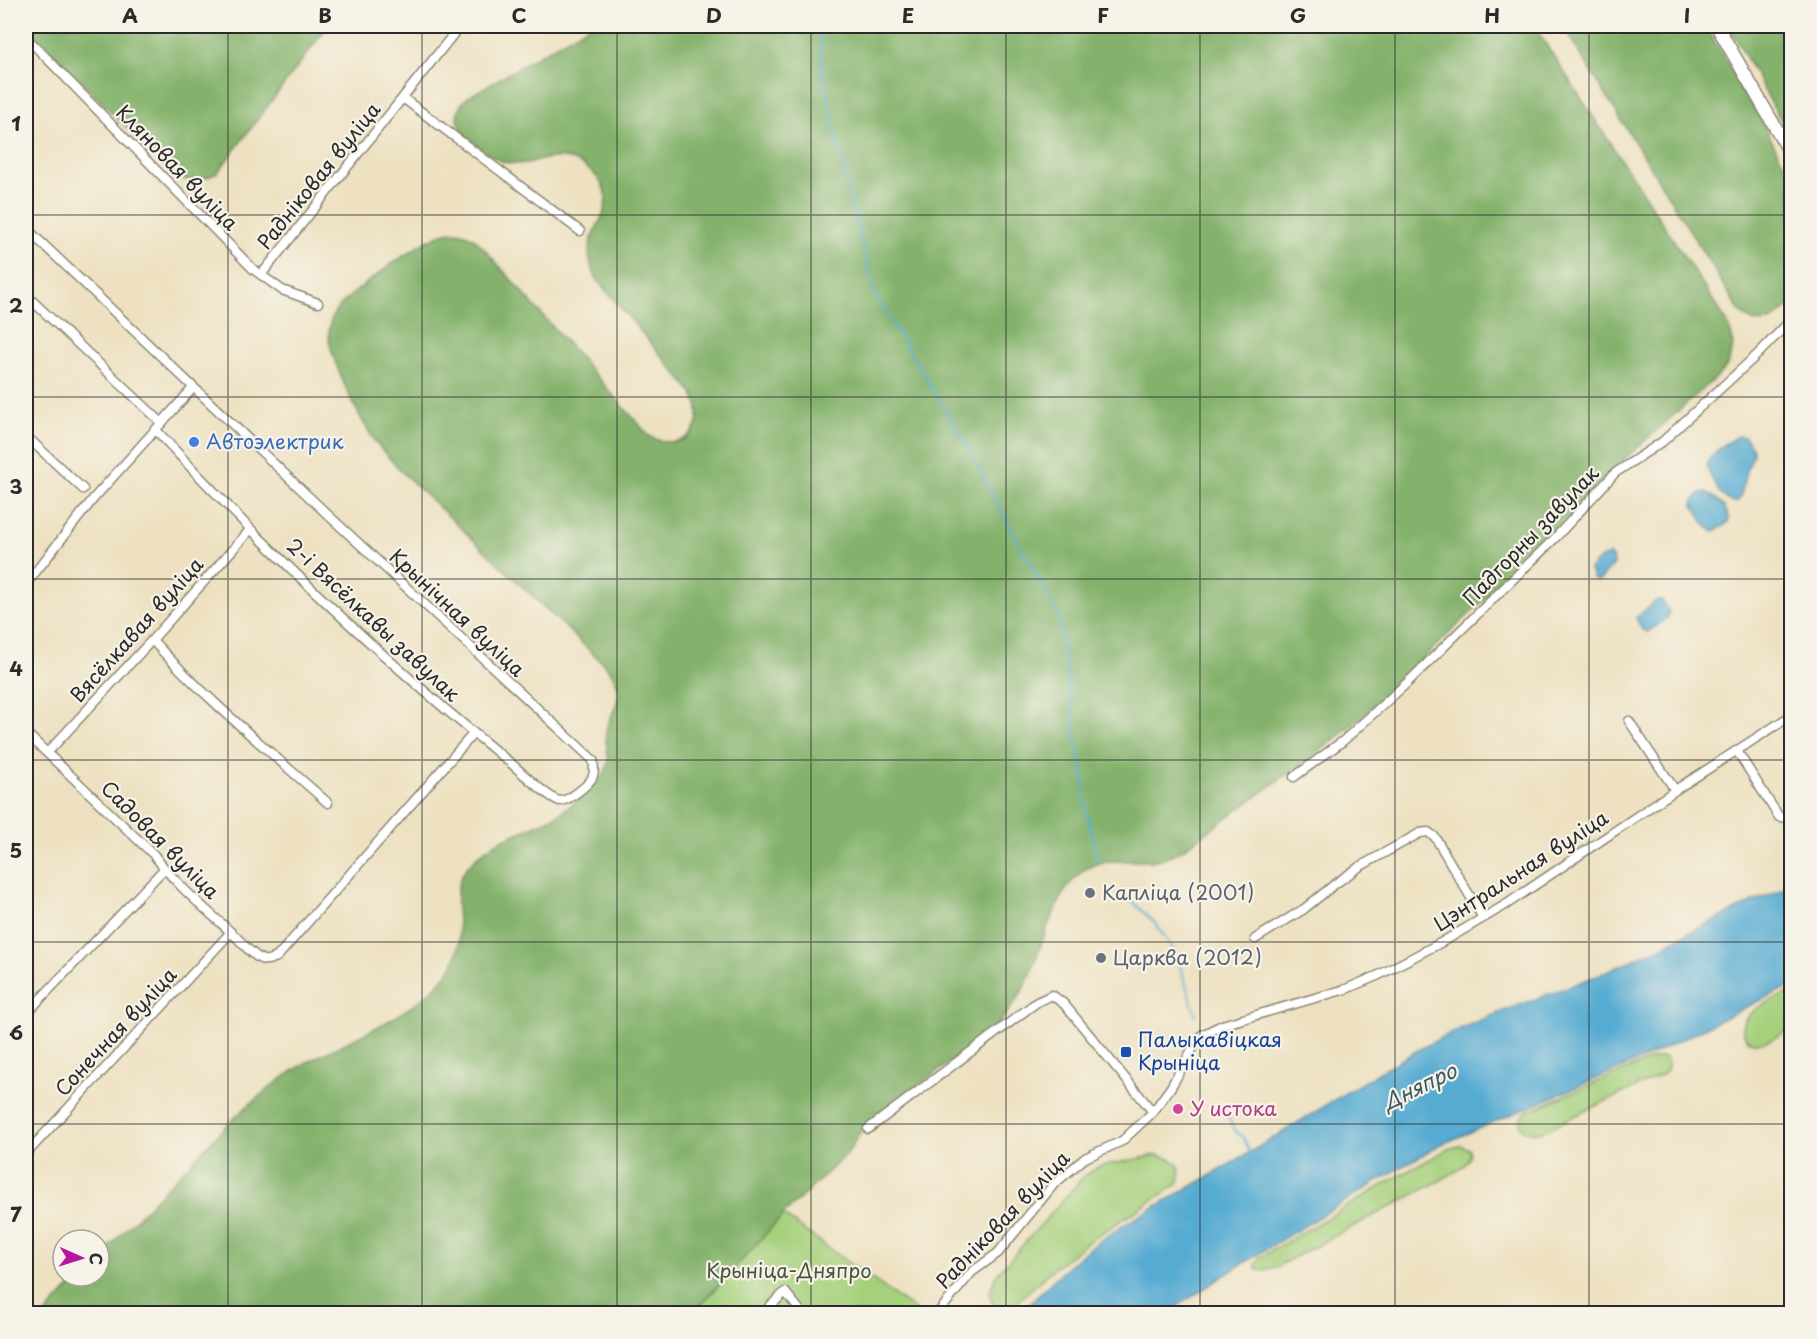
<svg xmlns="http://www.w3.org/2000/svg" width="1817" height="1339" font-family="'Playpen Sans',sans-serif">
	<rect width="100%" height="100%" fill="#f7f3e8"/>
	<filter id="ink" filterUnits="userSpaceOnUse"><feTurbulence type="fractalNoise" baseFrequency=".0167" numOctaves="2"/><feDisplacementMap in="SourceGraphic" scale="12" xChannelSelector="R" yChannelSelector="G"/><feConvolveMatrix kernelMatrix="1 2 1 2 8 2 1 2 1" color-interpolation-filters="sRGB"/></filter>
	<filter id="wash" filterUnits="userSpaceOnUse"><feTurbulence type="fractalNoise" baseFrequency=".008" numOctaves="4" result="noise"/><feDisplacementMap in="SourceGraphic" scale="24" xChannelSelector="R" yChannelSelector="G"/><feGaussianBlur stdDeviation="1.35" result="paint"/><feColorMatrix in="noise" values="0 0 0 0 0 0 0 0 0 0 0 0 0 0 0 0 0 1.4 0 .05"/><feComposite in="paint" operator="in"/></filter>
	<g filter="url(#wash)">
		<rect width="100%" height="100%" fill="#ede1c1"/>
		<!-- green -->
		<path fill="#a5d07c" stroke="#687e54" stroke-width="1.5" d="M1791,992V1027C1778,1037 1764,1047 1747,1040C1730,1013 1774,1000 1791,992Z
			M1661,1057L1666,1059C1670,1066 1668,1069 1664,1074L1543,1131C1527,1136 1510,1127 1526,1112L1652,1059Z
			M1461,1145L1469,1149C1473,1165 1454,1172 1443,1179L1276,1267L1260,1271L1256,1269V1264L1259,1258L1390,1181L1448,1149Z
			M1157,1155C1175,1159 1185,1164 1178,1184L1092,1239L1053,1269L1010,1308L995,1307C986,1296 991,1285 998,1273L1084,1176L1100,1166Z
			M783,1215L919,1313L693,1314Z"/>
		<!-- forest -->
		<path fill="#84b26c" stroke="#586e4c" stroke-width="1.5" d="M26,26H328L218,172C203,181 187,184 172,174Z
			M589,26H1534L1727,322C1735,340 1735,354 1723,371L1619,464L1531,555L1367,712L1329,744L1182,850L1167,857L1152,861H1110L1096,864L1084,870L1073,880L1064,892L1047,927L1031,974L1020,995L995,1029L865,1125L848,1153L783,1215L693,1313L45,1314L81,1276H99V1257L230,1122C257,1097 284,1074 317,1057C362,1034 414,1015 447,974C475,938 441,898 468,866C492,838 520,834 550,819C564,812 575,802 586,792C593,786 601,780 605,772C613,757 602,742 607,727C616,703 627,693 608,668L402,472C393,462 383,452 375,441C361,421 325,352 329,329C330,321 333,314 338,308C353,291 425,237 446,233C459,230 470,234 479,243L649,436C684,455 711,426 692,392L598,281C592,270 587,258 590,246C591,237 596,229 600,221C612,197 605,180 584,166C554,146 536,168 508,163C497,161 489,154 480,148C461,134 446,117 468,97Z
			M1563,26H1705L1752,103L1791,177V304C1774,320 1761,333 1740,312Z
			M1729,26H1791V139Z"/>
		<!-- water -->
		<path fill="#56abd2" stroke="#406b7e" stroke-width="1.5" d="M1738,436L1745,437L1753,449V455L1746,471L1741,497L1737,502C1731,502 1728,501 1724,497C1719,493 1706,470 1707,464C1708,455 1730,440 1738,436Z
			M1706,492C1717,498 1728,508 1729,521L1724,526L1714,531C1702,526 1700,514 1693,504C1695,497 1698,493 1706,492Z
			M1609,555L1613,559L1614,564L1601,579L1598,581L1593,579L1590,569C1595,561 1601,557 1609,555Z
			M1657,600H1662L1669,612L1668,618L1648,632L1642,630L1636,618Z
			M1791,886V986L1746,1007L1643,1059L1442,1144L1398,1169L1245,1262L1167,1313H1020C1042,1291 1064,1268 1089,1249C1131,1217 1180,1194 1225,1167C1294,1127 1360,1081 1431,1043C1490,1012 1554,995 1615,968C1675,942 1731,909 1791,886Z"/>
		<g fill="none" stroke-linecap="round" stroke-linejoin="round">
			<!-- stream -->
			<path stroke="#56abd2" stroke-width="2" d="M820,26L822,71L855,219L877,298L960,434L1059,617L1072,712L1083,774L1087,812L1098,862
				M1125,895L1154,922L1176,953L1196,1016
				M1219,1111L1227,1115L1235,1131L1243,1137L1251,1155"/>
		</g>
	</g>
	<g filter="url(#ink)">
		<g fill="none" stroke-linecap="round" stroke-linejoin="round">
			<defs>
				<path id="street" d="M26,37L253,269L282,290L318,303
					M403,98L580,231
					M26,228L327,514L593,760C594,766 595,773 592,778C588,785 569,801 560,801C551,800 521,772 513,765C386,663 266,550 156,430
					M261,275L460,26
					M26,295L162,423
					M26,436L83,489
					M26,584L94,498L193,388
					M152,640C206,699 268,750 328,803
					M1629,721L1675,790
					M26,733L154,855C176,885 207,910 234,935C243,943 252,956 263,960C268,961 272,959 277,957L473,734
					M1737,751L1779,817L1792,818
					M48,752L152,640L250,530
					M1294,777L1343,741L1408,682L1556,537L1615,473L1662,442L1758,354L1792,319
					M1255,939L1304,909L1335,884L1359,867L1420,833L1428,832L1435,837L1483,918
					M26,1014L164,869
					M868,1129L1037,1002L1052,995L1064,1004L1153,1112
					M26,1154L231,932
					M762,1314L785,1292L803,1314
					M937,1314L972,1272L998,1253L1054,1184L1085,1158L1122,1141L1153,1112L1171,1087L1194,1046L1202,1035L1222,1025L1346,989L1379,975L1444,941L1507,904L1683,785L1792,715"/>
				<path id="secondary" d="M1717,26L1792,156"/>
			</defs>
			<!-- street casing -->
			<use href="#street" stroke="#8c8676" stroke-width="11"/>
			<!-- secondary casing -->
			<use href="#secondary" stroke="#8c8676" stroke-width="15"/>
			<!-- street -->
			<use href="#street" stroke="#fff" stroke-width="8"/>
			<!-- secondary -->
			<use href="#secondary" stroke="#fff" stroke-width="12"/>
		</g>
	</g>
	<!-- grid -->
	<path fill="none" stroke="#2b2b2b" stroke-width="1.5" stroke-opacity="0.55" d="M228,26V1314M422,26V1314M617,26V1314M811,26V1314M1006,26V1314M1200,26V1314M1395,26V1314M1589,26V1314M26,215H1792M26,397H1792M26,579H1792M26,760H1792M26,942H1792M26,1124H1792"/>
	<!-- markers -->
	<circle fill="#3f7fe0" stroke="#f7f3e8" stroke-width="2" cx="194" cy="442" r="6"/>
	<g fill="#6b7280" stroke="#f7f3e8" stroke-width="2">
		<circle cx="1090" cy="893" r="6"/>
		<circle cx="1101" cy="958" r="6"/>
	</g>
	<rect fill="#1a4fb4" stroke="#f7f3e8" stroke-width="2" x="1120" y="1046" width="12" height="12" rx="3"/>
	<circle fill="#d1479c" stroke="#f7f3e8" stroke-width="2" cx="1178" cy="1109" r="6"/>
	<g text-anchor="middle" stroke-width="4.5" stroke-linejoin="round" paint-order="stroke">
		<!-- street labels -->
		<g font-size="20" fill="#2b2b2b" stroke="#f7f3e8">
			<text transform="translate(177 168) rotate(46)" y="7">Кляновая вуліца</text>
			<text transform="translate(319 176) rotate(-51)" y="7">Радніковая вуліца</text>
			<text transform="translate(1531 536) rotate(-46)" y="7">Падгорны завулак</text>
			<text transform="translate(457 613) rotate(43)" y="7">Крынічная вуліца</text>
			<text transform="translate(373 620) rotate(43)" y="7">2-і Вясёлкавы завулак</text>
			<text transform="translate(137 630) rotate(-48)" y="7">Вясёлкавая вуліца</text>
			<text transform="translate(160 840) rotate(45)" y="7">Садовая вуліца</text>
			<text transform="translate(1521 871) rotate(-33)" y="7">Цэнтральная вуліца</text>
			<text transform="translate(116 1032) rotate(-47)" y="7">Сонечная вуліца</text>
			<text transform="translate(1003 1220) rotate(-46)" y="7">Радніковая вуліца</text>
		</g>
		<!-- shop labels -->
		<g font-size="20" fill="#366cbe" stroke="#f7f3e8" text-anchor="start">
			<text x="206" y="449">Автоэлектрик</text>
		</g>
		<!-- worship labels -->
		<g font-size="20" fill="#5b616d" stroke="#f7f3e8" text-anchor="start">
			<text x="1102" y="900">Капліца (2001)</text>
			<text x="1113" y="965">Царква (2012)</text>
		</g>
		<!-- transit labels -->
		<g font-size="20" fill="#164399" stroke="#f7f3e8" text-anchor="start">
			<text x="1138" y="1047">Палыкавіцкая<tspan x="1138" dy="23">Крыніца</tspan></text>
		</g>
		<!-- hotel labels -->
		<g font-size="20" fill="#b23c85" stroke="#f7f3e8" text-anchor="start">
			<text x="1190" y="1116">У истока</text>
		</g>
		<!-- park labels -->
		<g font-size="20" fill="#4a543f" stroke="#f7f3e8">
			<text x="789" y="1278">Крыніца-Дняпро</text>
		</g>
		<!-- water labels -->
		<g font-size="21" font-style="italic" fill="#3a5865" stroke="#f7f3e8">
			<text transform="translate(1420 1087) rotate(-26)" y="7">Дняпро</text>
		</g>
	</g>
	<!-- margin -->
	<rect width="1817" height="1339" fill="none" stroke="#f7f3e8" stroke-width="66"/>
	<!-- north arrow -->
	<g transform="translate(81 1258) rotate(93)"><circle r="28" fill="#f7f3e8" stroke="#a5a39c" stroke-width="1.5"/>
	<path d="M0-4.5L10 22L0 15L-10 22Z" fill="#b5179e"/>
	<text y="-9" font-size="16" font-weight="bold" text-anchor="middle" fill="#2b2b2b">С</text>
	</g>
	<rect x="33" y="33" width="1751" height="1273" fill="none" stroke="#2b2b2b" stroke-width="2"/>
	<g font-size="20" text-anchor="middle" font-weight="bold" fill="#2b2b2b">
		<text x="130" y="23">A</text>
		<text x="325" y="23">B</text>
		<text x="519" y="23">C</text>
		<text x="714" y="23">D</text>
		<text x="908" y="23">E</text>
		<text x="1103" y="23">F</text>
		<text x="1298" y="23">G</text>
		<text x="1492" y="23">H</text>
		<text x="1687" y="23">I</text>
		<text x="16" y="131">1</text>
		<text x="16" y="313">2</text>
		<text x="16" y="494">3</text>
		<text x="16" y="676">4</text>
		<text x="16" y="858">5</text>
		<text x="16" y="1040">6</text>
		<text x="16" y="1222">7</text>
	</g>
</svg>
